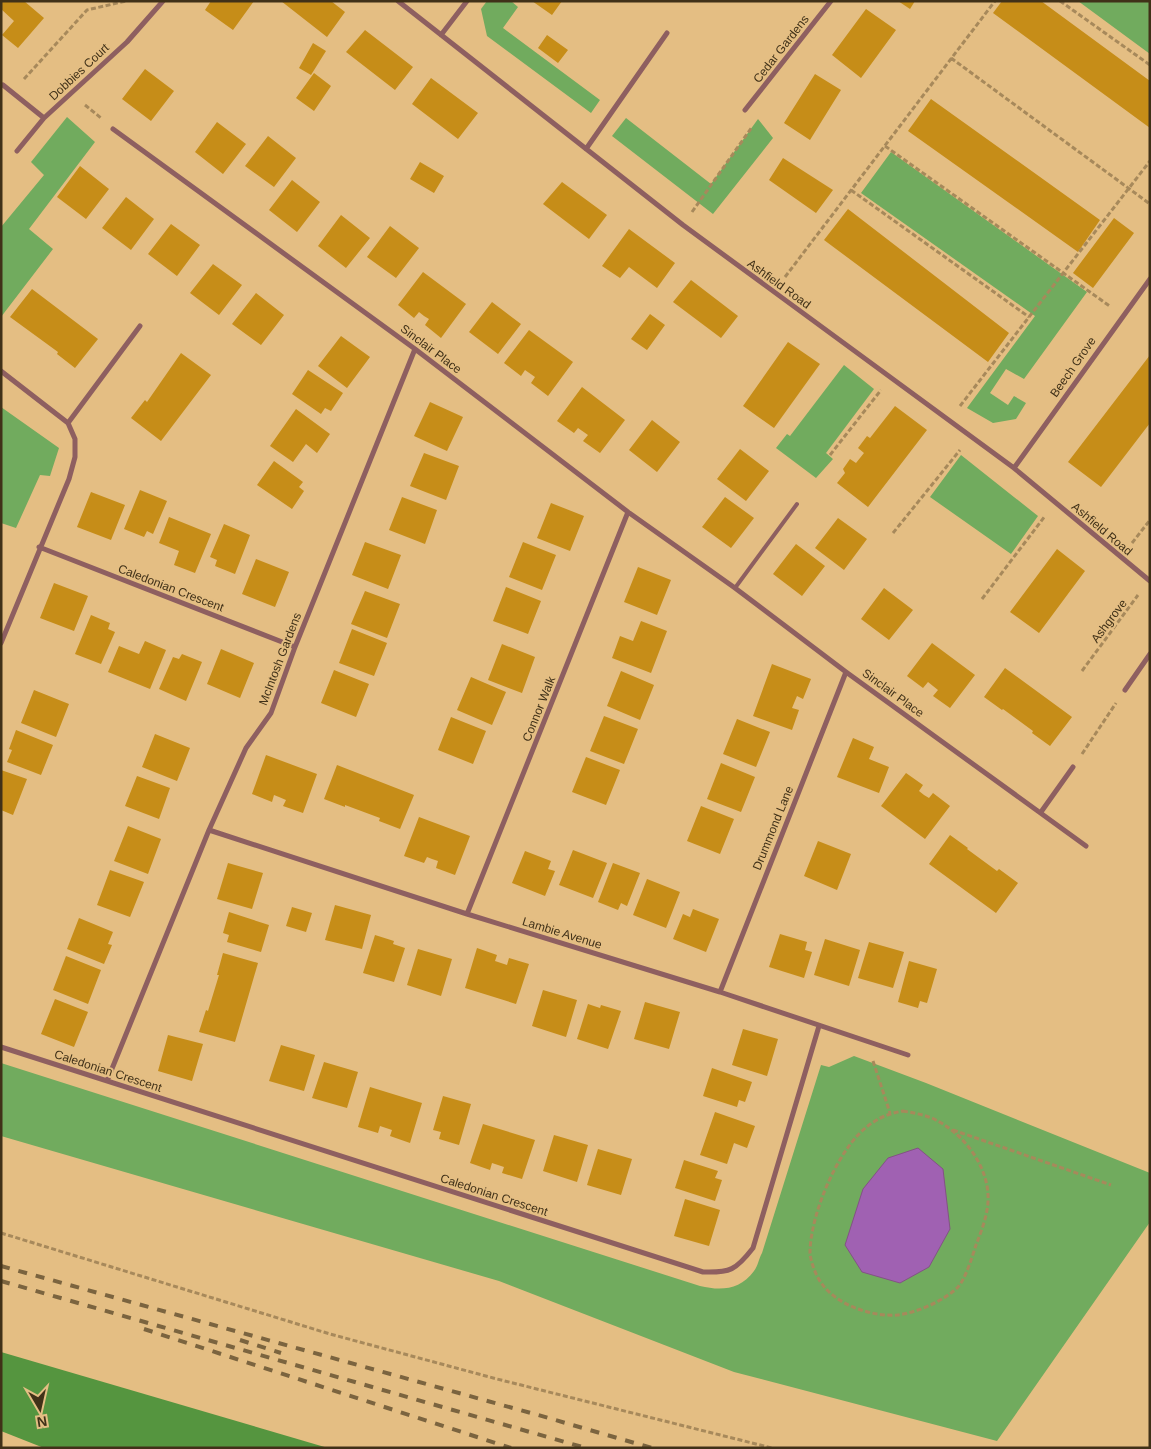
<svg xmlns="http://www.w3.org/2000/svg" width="1151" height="1449" font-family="Helvetica,sans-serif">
	<rect width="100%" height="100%" fill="#e4be83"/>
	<!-- green -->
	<path fill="#71ab5e" d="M487,1H511L518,7L503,28L600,100L591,113L487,36L481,9Z
		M1078,1H1150V54Z
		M67,117L95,142L29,229L53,249L1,317V227L44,175L31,162Z
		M626,118L711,184L758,119L773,138L713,214L612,136Z
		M891,152L1087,292L1024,379L1006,369L990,393L1008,405L1014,396L1026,403L1016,419L993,423L967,408L1035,316L861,193Z
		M844,365L874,389L826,453L833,459L816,478L776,448L787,434L790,436Z
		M1,407L59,448L50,476L40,475L16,528L1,523Z
		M961,455L1038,516L1011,554L930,497Z
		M854,1056L926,1083L1150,1173V1222L997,1441L734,1372L499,1281L1,1136V1063L700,1286C721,1291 740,1290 754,1271C758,1266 759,1258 762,1253L821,1065L829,1067Z"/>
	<!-- forest -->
	<path fill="#55953f" d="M1,1352L328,1448H44L1,1431Z"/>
	<!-- water -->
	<path fill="#a061b2" stroke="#835384" d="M918,1148L943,1169L950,1229L929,1267L900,1283L862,1272L845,1245L863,1189L888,1158Z"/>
	<!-- building -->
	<path fill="#c68d18" d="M1,1H24L44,18L18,48L2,35L14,21L1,9Z
		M211,1H254L233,30L205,10Z
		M281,1H331L345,12L327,37Z
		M532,1H562L552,15Z
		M898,1H915L910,9Z
		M1002,1H1041L1150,81V128L993,13Z
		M866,9L896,30L861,78L832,55Z
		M365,30L413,67L395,90L346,52Z
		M547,35L568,50L558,63L538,48Z
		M313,43L326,51L311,75L299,68Z
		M145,69L174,91L151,121L122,99Z
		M314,73L331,86L314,111L296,98Z
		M815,74L841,90L810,140L784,123Z
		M431,78L478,113L458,139L412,104Z
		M931,99L1100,220L1078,252L908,131Z
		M217,122L246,144L223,174L195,152Z
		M268,136L296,158L274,187L245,166Z
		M783,158L833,190L816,213L769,180Z
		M420,162L444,176L434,193L410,179Z
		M80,166L109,189L86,219L57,197Z
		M292,180L320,202L297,232L269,210Z
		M562,182L607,215L589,239L543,204Z
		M126,197L154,219L131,250L102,228Z
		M848,209L1009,333L988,362L824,240Z
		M341,215L370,238L346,268L318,246Z
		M1114,218L1134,233L1093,288L1073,273Z
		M171,224L200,245L177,276L148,254Z
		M390,226L419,248L396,278L367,257Z
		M629,229L675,263L657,288L629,267L620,278L602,266Z
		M213,264L242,285L219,315L190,293Z
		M423,272L466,304L441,338L425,325L429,319L424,316L419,312L414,318L398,305Z
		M691,280L738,316L721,338L673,302Z
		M32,289L98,339L75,368L57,354L58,352L10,317Z
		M256,293L284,315L261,345L232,324Z
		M492,302L521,324L498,354L469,332Z
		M650,314L665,325L647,350L631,339Z
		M529,330L573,362L548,396L531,383L535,377L525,370L521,376L504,363Z
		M341,336L370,357L347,388L318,366Z
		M788,342L820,364L774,428L743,406Z
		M181,353L211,375L161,441L131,418L145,400L147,402Z
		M1150,355V423L1101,487L1068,462Z
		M308,370L343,393L331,411L325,408L321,414L292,394Z
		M582,387L625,420L600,453L583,441L588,435L578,428L574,433L557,421Z
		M430,402L463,417L447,451L414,436Z
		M895,406L927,430L868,507L837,483L845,473L843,469L850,459L856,463L864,453L858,448L867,436L870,438Z
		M296,409L330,434L317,453L306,444L293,462L270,446Z
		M652,420L680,442L657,472L629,450Z
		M740,449L769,471L746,501L717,479Z
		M424,453L459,466L446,500L410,486Z
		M274,461L303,482L299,487L304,491L292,509L257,485Z
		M140,490L167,501L153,534L147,531L144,537L124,529Z
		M91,492L125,505L111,540L77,527Z
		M402,497L437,510L425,544L389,530Z
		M725,497L754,518L731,548L702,527Z
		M551,503L584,516L570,551L537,538Z
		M169,517L211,534L195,573L174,565L179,551L159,543Z
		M838,518L867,539L844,570L815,548Z
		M224,524L250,535L235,574L215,566L217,560L210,557Z
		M365,542L401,555L388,589L352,575Z
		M523,542L556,555L542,590L509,577Z
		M796,544L825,566L802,596L773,574Z
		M1057,549L1085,571L1039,633L1010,612Z
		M256,559L289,572L275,607L242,594Z
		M638,567L671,580L657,615L624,602Z
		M54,583L88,596L74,631L40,618Z
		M506,587L541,601L528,634L493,621Z
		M884,588L913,610L889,640L861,619Z
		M365,591L400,604L387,638L351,624Z
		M91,615L110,623L108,629L115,632L101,664L75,654Z
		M641,621L667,631L651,673L612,658L620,636L633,641Z
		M352,629L387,643L374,676L339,663Z
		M145,641L166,650L150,689L108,672L119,646L139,654Z
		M932,643L975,675L950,708L933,696L938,690L928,682L923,688L907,676Z
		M502,644L535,657L522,693L488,680Z
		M221,649L254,663L240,698L207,684Z
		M182,654L202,662L186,701L159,689L173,657L179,659Z
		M772,664L811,679L803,699L797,696L792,708L799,710L792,730L753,716Z
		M1005,668L1072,717L1050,746L1032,733L1033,731L1003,709L1002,710L984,697Z
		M334,670L369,684L356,717L321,703Z
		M621,671L654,685L640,720L607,706Z
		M471,677L506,692L492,725L457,710Z
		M34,690L69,704L56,737L21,723Z
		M604,716L638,729L624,764L590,751Z
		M451,717L486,731L473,764L438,750Z
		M737,719L770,732L756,767L723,754Z
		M16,730L53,745L41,775L7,762L12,750L9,749Z
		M155,734L190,748L177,781L142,767Z
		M853,738L874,747L869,759L889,767L879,793L837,777Z
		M266,755L317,774L303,813L283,806L286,800L279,797L274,795L272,802L252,794Z
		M586,757L620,770L606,805L572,792Z
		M721,763L755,777L741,812L707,799Z
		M337,765L414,795L400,829L379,821L380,818L345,805V807L324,799Z
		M1,770L27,779L13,815L1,810Z
		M906,773L923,785L919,791L924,795L929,798L933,793L950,806L925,839L881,806Z
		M137,776L170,788L159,819L125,806Z
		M701,806L734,819L720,854L687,841Z
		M419,817L470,836L455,875L436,868L438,861L432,859L427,857L424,863L404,856Z
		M128,826L161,839L148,874L114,861Z
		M950,835L968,848L967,849L997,871L999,869L1018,883L996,913L929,864Z
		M818,841L851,854L837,890L804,876Z
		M573,850L607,863L593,898L559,885Z
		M525,851L551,861L548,869L555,871L545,896L512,883Z
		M228,863L263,873L252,909L217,899Z
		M613,863L640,873L627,906L621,903L618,910L598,902Z
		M110,870L144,882L130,917L97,905Z
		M647,879L680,892L666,928L633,915Z
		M335,905L371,915L362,949L325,940Z
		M292,907L312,913L306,932L286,926Z
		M693,909L719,919L706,952L673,939L683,914L690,917Z
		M229,912L269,925L261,952L227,942L229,935L223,933Z
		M79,918L113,932L108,944L112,945L104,964L67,949Z
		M780,934L807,942L805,950L812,952L804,978L769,967Z
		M375,935L394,941L393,944L405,948L394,982L363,973Z
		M825,939L860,950L849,986L814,975Z
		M869,942L904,952L893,988L858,978Z
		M477,948L497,955L495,961L507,965L509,958L529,964L516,1004L465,988Z
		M418,949L452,959L441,996L407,985Z
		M223,953L258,963L235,1042L199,1032L206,1010L208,1011L219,975H217Z
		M66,956L101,970L88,1004L53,990Z
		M909,961L937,969L927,1003L920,1001L918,1008L898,1002Z
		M543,990L577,1000L566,1037L532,1026Z
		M55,999L88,1012L74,1047L41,1034Z
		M645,1002L680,1012L669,1049L634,1039Z
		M588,1004L600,1008L601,1005L621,1011L608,1049L577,1039Z
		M743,1029L778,1039L767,1076L732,1065Z
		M168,1035L203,1044L192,1081L158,1071Z
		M281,1045L315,1055L304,1091L269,1081Z
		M324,1062L358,1072L347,1108L312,1098Z
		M712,1068L752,1082L745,1102L739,1100L737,1107L703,1096Z
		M370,1087L422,1103L410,1143L390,1136L392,1130L380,1126L378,1133L358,1127Z
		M443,1096L471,1104L459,1145L439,1139L441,1132L433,1130Z
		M715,1112L755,1126L747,1148L734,1143L727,1164L700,1155Z
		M483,1124L535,1140L522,1179L502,1173L504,1167L492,1163L490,1170L470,1163Z
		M554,1135L588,1145L577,1182L543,1171Z
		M598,1149L632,1159L621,1195L587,1185Z
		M684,1160L718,1171L715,1178L722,1180L715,1201L675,1188Z
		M685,1199L720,1210L709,1246L674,1236Z"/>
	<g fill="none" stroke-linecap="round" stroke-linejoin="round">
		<!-- path -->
		<path stroke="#a7895b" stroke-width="3" stroke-dasharray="5 2.5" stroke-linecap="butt" d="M1060,1L1150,65
			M951,58L1150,204
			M24,79L87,10L126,1
			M85,105L101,118
			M885,146L1111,307
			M851,190L1029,317
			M692,212L752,127
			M785,277L995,1
			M960,406L1150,161
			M830,455L881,390
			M893,533L960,450
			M1132,543L1150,520
			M982,599L1045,516
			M1082,671L1138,595
			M1082,754L1116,703
			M873,1061L890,1113
			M903,1111C914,1113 926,1115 936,1120C965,1135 990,1168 988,1202C987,1217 981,1232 976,1245C972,1257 966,1278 958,1287C944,1301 916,1313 897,1315C872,1317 837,1305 822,1284C816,1276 811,1263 810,1253C810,1215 839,1144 872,1123C882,1116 892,1113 903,1111Z
			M953,1130L1111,1185
			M1,1233L330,1334L497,1379L772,1448"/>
		<!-- service -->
		<path stroke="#8e5f60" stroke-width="4" d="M735,588L797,504"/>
		<!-- minor -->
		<path stroke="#8e5f60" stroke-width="5" d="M398,1L683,225L1014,468L1150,581
			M441,35L467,1
			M3,85L44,118L127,42L163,1
			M745,110L831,1
			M113,129L415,349L628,512L735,588L846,672L1086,846
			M586,149L667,33
			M17,151L44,118
			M1,371L68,423L75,439V457L69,479L1,643
			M68,423L140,326
			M1014,468L1150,279
			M39,547L295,647
			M1125,690L1150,654
			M1041,812L1073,767
			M209,830L467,914L720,992L908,1055
			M467,914L628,512
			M720,992L846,672
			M1,1047L703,1272C730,1273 736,1270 753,1248L819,1026
			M107,1081L209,830L246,748L271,713L295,647L415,349"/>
		<!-- rail -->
		<path stroke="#7b643f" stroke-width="4" stroke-dasharray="9 9" stroke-linecap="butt" d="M1,1266L538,1415L652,1448
			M1,1281L586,1448
			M144,1329L511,1448
			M240,1340L281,1353"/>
	</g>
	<g text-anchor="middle" stroke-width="4" stroke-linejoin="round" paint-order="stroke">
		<!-- street labels -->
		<g font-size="12" fill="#403118" stroke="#e4be83">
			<text transform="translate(781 49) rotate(-52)" y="4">Cedar Gardens</text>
			<text transform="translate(79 72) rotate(-43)" y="4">Dobbies Court</text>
			<text transform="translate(779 284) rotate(36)" y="4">Ashfield Road</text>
			<text transform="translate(431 349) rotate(37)" y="4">Sinclair Place</text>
			<text transform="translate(1073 367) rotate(-55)" y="4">Beech Grove</text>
			<text transform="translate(1102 529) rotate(40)" y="4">Ashfield Road</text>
			<text transform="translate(171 588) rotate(21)" y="4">Caledonian Crescent</text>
			<text transform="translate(1109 621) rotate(-53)" y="4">Ashgrove</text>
			<text transform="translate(280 659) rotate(-69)" y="4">McIntosh Gardens</text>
			<text transform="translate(893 693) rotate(36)" y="4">Sinclair Place</text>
			<text transform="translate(539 709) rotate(-68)" y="4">Connor Walk</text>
			<text transform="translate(773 828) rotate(-68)" y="4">Drummond Lane</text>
			<text transform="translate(562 933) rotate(17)" y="4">Lambie Avenue</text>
			<text transform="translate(108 1071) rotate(18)" y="4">Caledonian Crescent</text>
			<text transform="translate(494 1195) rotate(18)" y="4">Caledonian Crescent</text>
		</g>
	</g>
	<!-- border -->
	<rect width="1151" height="1449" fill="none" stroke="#403118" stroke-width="5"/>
	<!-- north arrow -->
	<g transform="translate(40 1409) rotate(171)" stroke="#e4be83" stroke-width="4" paint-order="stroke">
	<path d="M0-4L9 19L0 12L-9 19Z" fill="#403118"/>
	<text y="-8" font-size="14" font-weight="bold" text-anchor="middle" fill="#403118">N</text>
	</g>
</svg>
